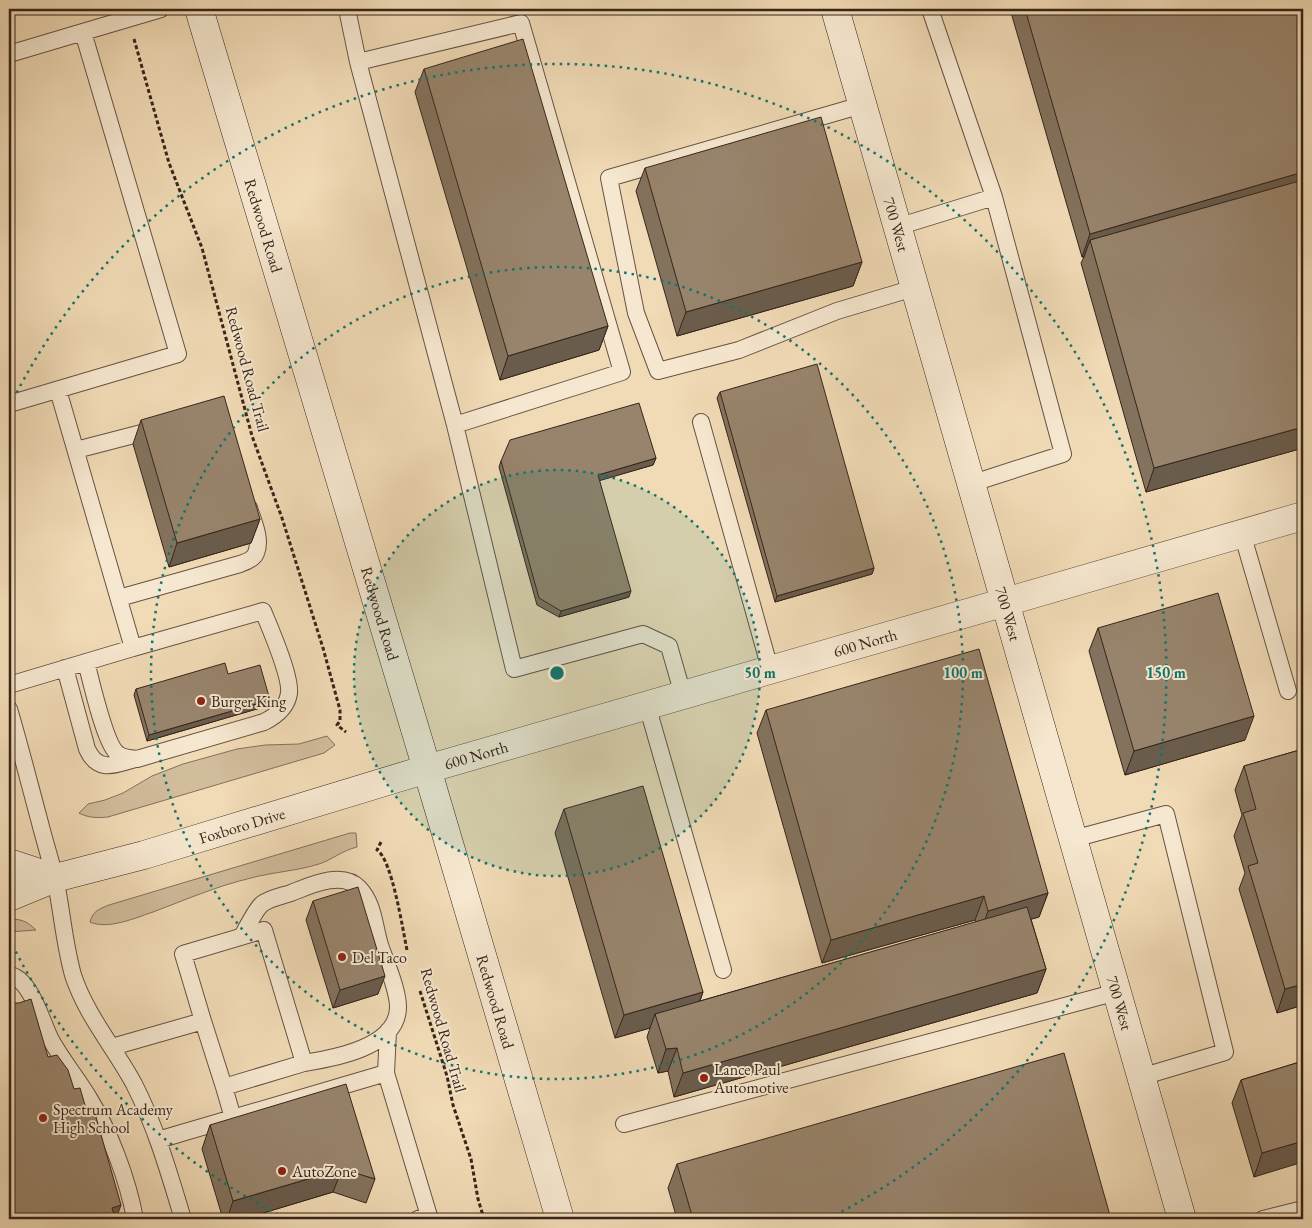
<svg xmlns="http://www.w3.org/2000/svg" width="1312" height="1228" font-family="'EB Garamond',serif">
	<rect width="100%" height="100%" fill="#f1dbb6"/>
	<filter id="stains"><feTurbulence type="fractalNoise" baseFrequency=".004" numOctaves="4"/><feColorMatrix values="0 0 0 0 .2 0 0 0 0 .09 0 0 0 0 .02 0 0 0 .5 -.17"/></filter>
	<radialGradient id="worn" r=".72"><stop offset=".6" stop-color="#630" stop-opacity="0"/><stop offset="1" stop-color="#630" stop-opacity=".3"/></radialGradient>
	<!-- green -->
	<path fill="#d1bc9c" stroke="#84705c" d="M327,736L335,745L324,753L108,817C98,818 88,818 79,813L88,804L105,800L123,793L152,776L183,764L237,749L265,745L299,744Z
		M350,833H356L357,847C341,851 332,860 319,864C297,871 273,872 251,878C217,886 185,900 153,912C135,918 108,930 90,922C93,911 99,909 109,905Z
		M9,919C21,919 27,921 36,930L9,932Z"/>
	<g fill="none" stroke-linecap="round" stroke-linejoin="round">
		<defs>
			<path id="lane" d="M347,9L358,62L455,425L514,669L643,634L669,646L683,695
				M930,9L994,197L1063,454L970,484
				M83,32L161,9
				M9,54L83,32L178,354L9,404
				M358,62L521,23L622,372L455,425
				M862,105L609,178L636,313L658,371L739,350L837,311L914,288
				M897,227L994,197
				M701,422L770,669
				M76,450L157,429
				M1242,533L1288,691
				M119,598L240,564C246,562 254,559 256,553C262,539 253,521 249,508
				M86,662C91,680 105,745 118,754C123,758 131,758 137,759L264,722C276,716 287,708 289,693C291,676 270,628 263,611L133,648
				M65,668L87,749C98,773 114,765 135,759
				M9,685L133,648L58,390
				M647,705L723,970
				M9,709C20,746 29,782 39,819C44,839 50,858 55,878C62,910 64,943 73,975C86,1015 114,1047 134,1084C156,1127 169,1173 183,1219
				M1073,839L1166,814L1225,1052L1141,1077
				M242,936C247,928 255,910 262,904C270,898 282,896 291,893C309,886 342,870 359,888C375,905 374,928 381,948C387,965 398,990 398,1007C398,1047 335,1058 304,1063
				M9,975C31,978 42,1023 51,1040C62,1060 77,1078 89,1098C110,1132 128,1180 135,1219
				M112,1047L203,1021L183,954L264,930L304,1063L224,1087L203,1021
				M386,1073L388,1031
				M224,1087L233,1118
				M624,1124L1117,992
				M158,1140L386,1073L429,1216L418,1219
				M1263,1219L1303,1209"/>
			<g id="street">
				<path id="s1" d="M427,769L1303,516"/>
			</g>
			<g id="secondary">
				<path id="s2" d="M199,9L427,769L560,1219"/>
				<path id="s3" d="M835,9L1182,1219"/>
				<path d="M9,863L55,878"/>
				<path id="s4" d="M9,897L55,878L144,855L427,769"/>
			</g>
		</defs>
		<!-- lane casing -->
		<use href="#lane" stroke="#665242" stroke-width="18"/>
		<!-- street casing -->
		<use href="#street" stroke="#665242" stroke-width="29"/>
		<!-- secondary casing -->
		<use href="#secondary" stroke="#37251b" stroke-width="29"/>
		<!-- path -->
		<path stroke="#37251b" stroke-width="3" stroke-dasharray="4 2.5" stroke-linecap="butt" d="M134,39L169,163L202,248L252,436L282,518L323,648L340,710V721L337,725L346,732
			M381,842L377,850C392,859 403,931 407,950
			M420,991L447,1076L453,1105L471,1159L478,1199L484,1219"/>
		<!-- lane -->
		<use href="#lane" stroke="#f6e8d0" stroke-width="16"/>
		<!-- street -->
		<use href="#street" stroke="#f6e8d0" stroke-width="28"/>
		<!-- secondary -->
		<use href="#secondary" stroke="#f6e8d0" stroke-width="28"/>
	</g>
	<!-- wall -->
	<path fill="#83725d" stroke="#37251b" d="M1010,9H1297L1303,32V448L1146,492L1081,263L1084,257H1082Z
		M424,69L608,326L599,350L500,380L415,92Z
		M645,168L862,262L853,286L677,336L636,191Z
		M720,392L874,568L872,574L775,602L717,398Z
		M141,420L260,519L251,543L169,567L133,444Z
		M656,458L653,465L599,480L629,597L559,617L537,605L499,467L501,461Z
		M1098,628L1245,740L1125,775L1089,651Z
		M228,674L267,706L147,741L134,695L136,689Z
		M766,710L1048,893L1039,917L1031,919L1046,969L1037,993L674,1097L668,1071L658,1073L647,1037L650,1028L615,1038L555,833L564,809L703,992L700,1001L976,922L975,920L822,963L757,733Z
		M1303,749V1005L1277,1013L1239,889L1245,873L1234,836L1242,815L1235,790L1244,766Z
		M313,901L378,994L333,1008L306,920Z
		M1303,1061L1254,1177L1232,1103L1241,1080Z
		M210,1125L375,1179L366,1203L333,1192L243,1219H223L202,1149Z
		M677,1164L1111,1219H677L668,1188Z"/>
	<!-- shaded-wall -->
	<path fill="#6a5c4c" stroke="#37251b" d="M1303,172V193L1090,240L1084,257H1082L1090,234Z
		M862,262L853,286L677,336L686,312Z
		M608,326L599,350L500,380L508,356Z
		M1303,427V448L1146,492L1154,468Z
		M656,458L653,465L595,482L598,475Z
		M260,519L251,543L169,567L177,543Z
		M874,568L872,574L775,602L777,596Z
		M631,591L629,597L559,617L561,611Z
		M270,700L267,706L147,741L149,735Z
		M1254,716L1245,740L1125,775L1134,751Z
		M1048,893L1039,917L980,934L988,911Z
		M984,896L975,920L822,963L831,940Z
		M1046,969L1037,993L674,1097L683,1073Z
		M385,976L378,994L333,1008L340,990Z
		M1303,984V1005L1277,1013L1285,989Z
		M703,992L694,1016L655,1014L650,1028L615,1038L624,1015Z
		M677,1048L668,1071L658,1073L666,1049Z
		M1303,1141V1162L1254,1177L1262,1153Z
		M342,1169L333,1192L243,1219H227L233,1201Z
		M121,1205L116,1219H108L112,1208Z"/>
	<!-- building -->
	<path fill="#98846c" stroke="#37251b" d="M1025,9H1297L1303,32V172L1090,234Z
		M523,39L608,326L508,356L424,69Z
		M821,117L862,262L686,312L645,168Z
		M1303,180V427L1154,468L1090,240Z
		M817,364L874,568L777,596L720,392Z
		M224,396L260,519L177,543L141,420Z
		M639,403L656,458L598,475L631,591L561,611L539,598L501,461L510,440Z
		M1218,593L1254,716L1134,751L1098,628Z
		M979,649L1048,893L988,911L984,896L831,940L766,710Z
		M225,663L228,674L260,665L270,700L149,735L136,689Z
		M1303,749V984L1285,989L1248,866L1258,863L1243,813L1256,809L1244,766Z
		M643,786L703,992L624,1015L564,809Z
		M358,887L385,976L340,990L313,901Z
		M1027,907L1046,969L683,1073L677,1048L666,1049L655,1014Z
		M31,999L48,1057L57,1055L68,1070L74,1089L80,1088L87,1112L94,1110L121,1205L112,1208L115,1219H9V1003H19Z
		M1064,1053L1111,1219H945V1218L940,1219H693L677,1164Z
		M1303,1061V1141L1262,1153L1241,1080Z
		M346,1084L375,1179L342,1169L233,1201L210,1125Z"/>
	<!-- distance rings -->
	<circle cx="557" cy="673" r="203" fill="#0f766e" fill-opacity=".12"/>
	<g fill="none" stroke="#0f766e" stroke-width="2.5" stroke-dasharray="2.5 5">
		<circle cx="557" cy="673" r="203"/>
		<circle cx="557" cy="673" r="406"/>
		<path d="M285 1218A609 609 0 0 1 10 940M10 406A609 609 0 1 1 829 1218"/>
	</g>
	<!-- markers -->
	<g fill="#8f2418" stroke="#f6e8d0" stroke-width="2">
		<circle cx="201" cy="701" r="5"/>
		<circle cx="342" cy="957" r="5"/>
		<circle cx="704" cy="1078" r="5"/>
		<circle cx="43" cy="1118" r="5"/>
		<circle cx="282" cy="1171" r="5"/>
	</g>
	<g text-anchor="middle" stroke-width="4" stroke-linejoin="round" paint-order="stroke">
		<!-- street labels -->
		<g font-size="16" fill="#37251b" stroke="#f6e8d0">
			<text dy="6" stroke="none"><textPath href="#s3" startOffset="224">700 West</textPath></text>
			<text dy="6" stroke="none"><textPath href="#s2" startOffset="226">Redwood Road</textPath></text>
			<text transform="translate(248 369) rotate(75)" y="6">Redwood Road Trail</text>
			<text dy="6" stroke="none"><textPath href="#s2" startOffset="631">Redwood Road</textPath></text>
			<text dy="6" stroke="none"><textPath href="#s3" startOffset="629">700 West</textPath></text>
			<text dy="6" stroke="none"><textPath href="#s1" startOffset="456">600 North</textPath></text>
			<text dy="6" stroke="none"><textPath href="#s1" startOffset="51">600 North</textPath></text>
			<text dy="6" stroke="none"><textPath href="#s4" startOffset="244">Foxboro Drive</textPath></text>
			<text dy="6" stroke="none"><textPath href="#s2" startOffset="1036">Redwood Road</textPath></text>
			<text dy="6" stroke="none"><textPath href="#s3" startOffset="1034">700 West</textPath></text>
			<text transform="translate(444 1030) rotate(74)" y="6">Redwood Road Trail</text>
		</g>
		<!-- poi labels -->
		<g font-size="16" fill="#37251b" stroke="#f6e8d0" text-anchor="start">
			<text x="211" y="707">Burger King</text>
			<text x="352" y="963">Del Taco</text>
			<text x="714" y="1075">Lance Paul<tspan x="714" dy="18">Automotive</tspan></text>
			<text x="53" y="1115">Spectrum Academy<tspan x="53" dy="18">High School</tspan></text>
			<text x="292" y="1177">AutoZone</text>
		</g>
	</g>
	<circle cx="557" cy="673" r="8" fill="#0f766e" stroke="#f6e8d0" stroke-width="2.5"/>
	<g font-size="15" text-anchor="middle" font-weight="bold" fill="#0f766e" stroke="#f6e8d0" stroke-width="4" stroke-linejoin="round" paint-order="stroke">
		<text x="760" y="678">50 m</text>
		<text x="963" y="678">100 m</text>
		<text x="1166" y="678">150 m</text>
	</g>
	<!-- margin -->
	<rect width="1312" height="1228" fill="none" stroke="#f1dbb6" stroke-width="30"/>
	<rect x="10" y="10" width="1292" height="1208" fill="none" stroke="#37251b" stroke-width="2.5"/>
	<rect x="15" y="15" width="1282" height="1198" fill="none" stroke="#37251b"/>
	<rect width="100%" height="100%" filter="url(#stains)"/>
	<rect width="100%" height="100%" fill="url(#worn)"/>
</svg>
